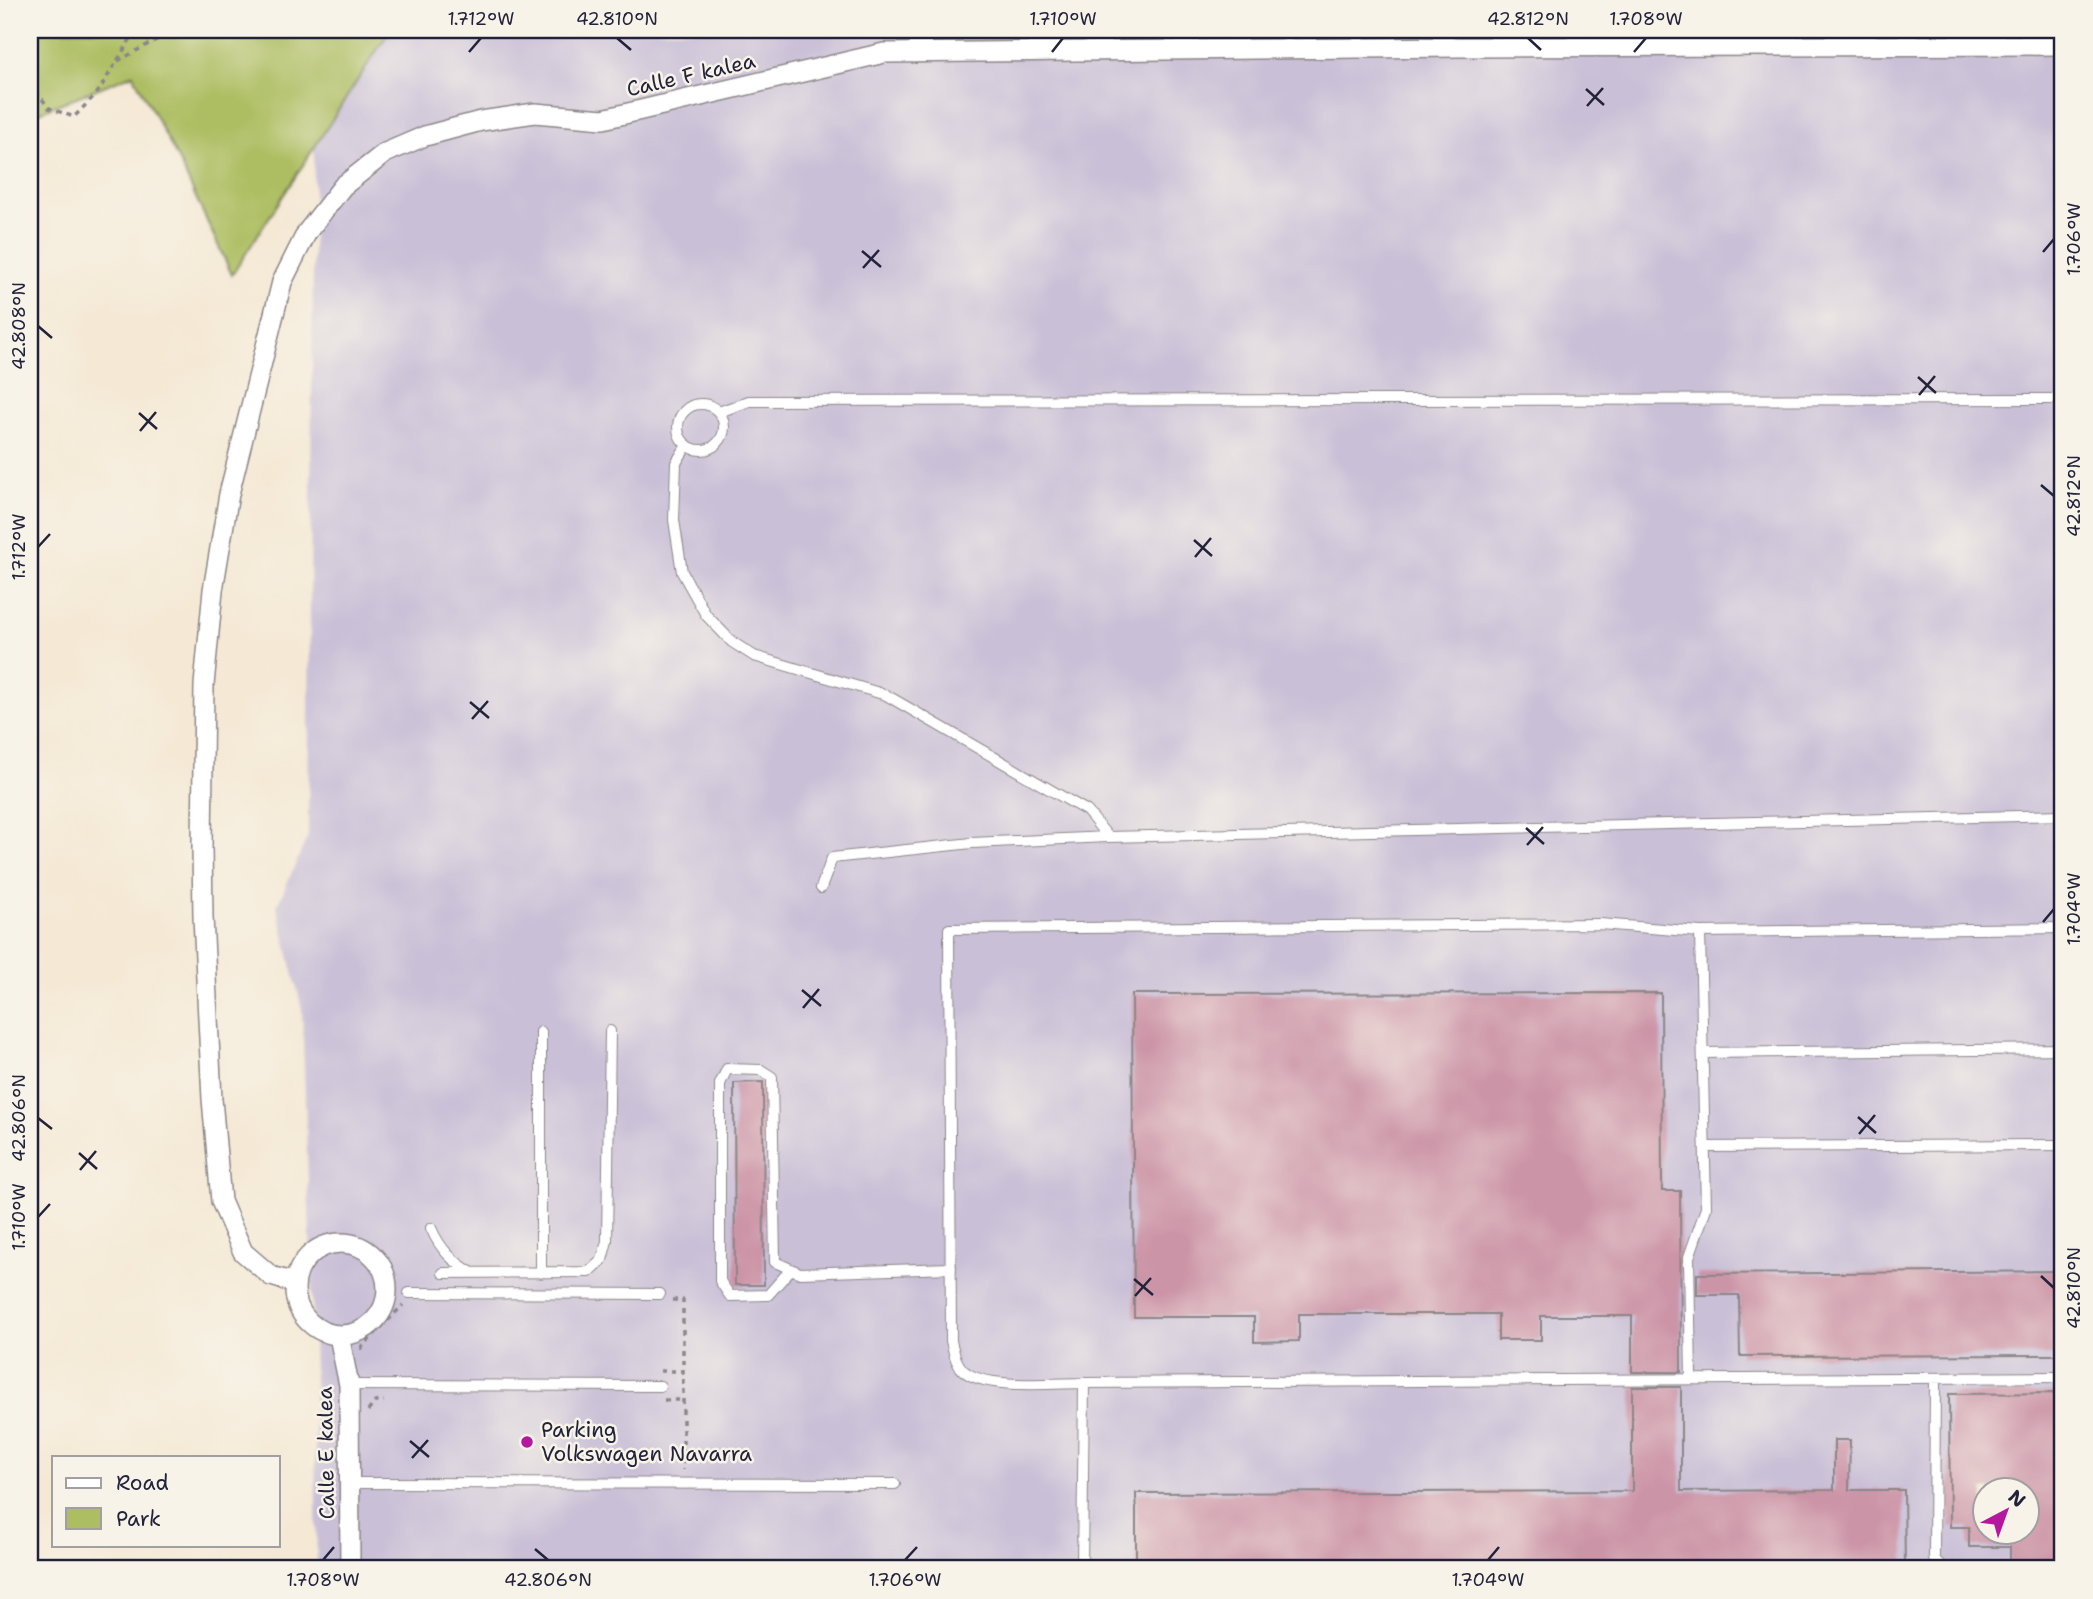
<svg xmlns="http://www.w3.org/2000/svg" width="2093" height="1599" font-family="'Shantell Sans',sans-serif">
	<rect width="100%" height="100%" fill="#f7f3e8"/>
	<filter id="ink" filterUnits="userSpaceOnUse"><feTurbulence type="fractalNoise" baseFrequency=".0143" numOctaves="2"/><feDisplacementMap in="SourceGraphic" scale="14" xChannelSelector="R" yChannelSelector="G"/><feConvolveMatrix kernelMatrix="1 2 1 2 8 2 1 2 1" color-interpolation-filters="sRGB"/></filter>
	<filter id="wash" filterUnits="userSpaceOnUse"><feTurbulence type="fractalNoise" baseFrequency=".00686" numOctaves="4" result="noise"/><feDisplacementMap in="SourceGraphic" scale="28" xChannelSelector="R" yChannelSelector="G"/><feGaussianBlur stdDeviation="1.57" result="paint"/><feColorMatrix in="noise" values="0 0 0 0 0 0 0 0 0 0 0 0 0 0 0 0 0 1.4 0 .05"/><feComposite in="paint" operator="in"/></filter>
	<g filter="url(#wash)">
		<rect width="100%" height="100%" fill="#f5e9d5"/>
		<!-- industrial -->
		<path fill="#c9bfd7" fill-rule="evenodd" d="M390,30H2063V1569H317L313,1322L302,1009L277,906L308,836L314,150ZM1984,1490H2026V1532H1984Z"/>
		<!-- green -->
		<path fill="#adbe62" stroke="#68704e" stroke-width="2" d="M30,30H390L232,275L179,161L133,74L30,116Z"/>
		<g id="blocks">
			<!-- building -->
			<path fill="#cc94a7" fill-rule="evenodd" d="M1661,993L1662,1191H1680L1681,1372H1632V1316H1541V1340H1498V1314H1299V1341L1254,1342V1317H1134L1132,994Z
				M763,1082L764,1285H735L734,1083Z
				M2063,1271V1355L1740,1356L1739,1295H1697V1274Z
				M1632,1387H1681V1491L1834,1490V1440H1850L1849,1490H1904L1905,1569H1136V1493L1632,1491Z
				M2063,1393V1569H2010V1547H1969V1527H1950L1949,1394ZM1984,1490H2026V1532H1984Z"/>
		</g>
	</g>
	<g filter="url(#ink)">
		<use href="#blocks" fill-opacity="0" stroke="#8c8688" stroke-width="2"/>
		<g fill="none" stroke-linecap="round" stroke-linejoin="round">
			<defs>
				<path id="service" d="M678 427a23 23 0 1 1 46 0a23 23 0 1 1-46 0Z
					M719,412L749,401L2063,399
					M687,445L676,463L674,520L682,572L706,615L732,642L754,656L886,695L1087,811L1108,837
					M821,888L832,858L972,843L1108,837L2063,815
					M2063,928L1700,932L1600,924L949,929L951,1341C954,1352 955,1363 964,1371C986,1390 1054,1383 1084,1383L2063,1377
					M1703,1053L2063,1049
					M1705,1147L2063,1145
					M431,1228C440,1249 452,1261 472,1273
					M791,1269L768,1295L730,1296L720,1281V1084L727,1069L761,1070L772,1077L775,1262L800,1273L951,1268
					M443,1273L589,1272L602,1260L607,1241L610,1031
					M541,1273V1032
					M409,1293L660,1294
					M1935,1378L1934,1559L1944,1569
					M1691,1379L1689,1257L1706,1208L1700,932
					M349,1385L660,1386
					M350,1483L895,1484
					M1082,1569L1084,1383"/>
				<path id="minor" d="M1042,30L1057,51
					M915,53L927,30
					M295 1289a46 46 0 1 1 92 0a46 46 0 1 1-92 0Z
					M295,1283L271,1276L243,1252L221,1201L212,1099L203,917L202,846L204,685L213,590L229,494L282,282L307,232L343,186L385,153L425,136L481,121L535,113L603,119L884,53L1459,47L2063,45
					M339,1336L349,1385L350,1569"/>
			</defs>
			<!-- service casing -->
			<use href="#service" stroke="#8c8688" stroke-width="12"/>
			<!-- minor casing -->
			<use href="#minor" stroke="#8c8688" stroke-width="22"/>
			<!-- path -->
			<path stroke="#8c8688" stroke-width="3.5" stroke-dasharray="5 5" stroke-linecap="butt" d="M118,61L174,30
				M30,83L49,108L74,117L98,92L136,30
				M672,1300H683V1470
				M362,1350V1347L403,1305
				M660,1371H683
				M664,1400H683
				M368,1411L375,1402L384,1401"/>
			<!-- service -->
			<use href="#service" stroke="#fff" stroke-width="10"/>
			<!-- minor -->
			<use href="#minor" stroke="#fff" stroke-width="19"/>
		</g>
	</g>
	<!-- ticks -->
	<path fill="none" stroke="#22223b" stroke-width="2.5" d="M617,38L631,50M1528,38L1541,50M469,52L481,38M1052,52L1063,38M1634,52L1646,38M1586,89L1604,105M1587,106L1603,88M862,251L881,267M2043,252L2054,239M863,268L879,250M38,326L52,338M1918,377L1936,393M1919,395L1935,376M139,413L157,429M140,431L156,412M2041,485L2054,496M1194,540L1212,556M38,547L50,534M1195,557L1211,538M470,702L489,718M472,719L488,701M1526,828L1544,844M1527,845L1543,827M2043,922L2054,909M802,990L821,1006M803,1008L819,989M1858,1117L1876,1133M38,1118L52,1129M1859,1134L1875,1115M79,1153L97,1169M80,1170L96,1151M38,1217L50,1204M2041,1276L2054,1288M1134,1279L1153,1295M1135,1296L1151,1278M410,1441L429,1457M412,1458L428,1440M535,1549L548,1560M323,1560L334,1547M905,1560L917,1547M1488,1560L1499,1547"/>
	<!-- markers -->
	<circle fill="#b5179e" stroke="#f7f3e8" stroke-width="2.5" cx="527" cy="1442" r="7"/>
	<g text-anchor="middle" stroke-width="5" stroke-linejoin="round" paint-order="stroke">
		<!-- street labels -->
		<g font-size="21" fill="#22223b" stroke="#f7f3e8">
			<text transform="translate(691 75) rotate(-13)" y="7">Calle F kalea</text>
			<text transform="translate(326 1453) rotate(-91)" y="7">Calle E kalea</text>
		</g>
		<!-- poi labels -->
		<g font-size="21" fill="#22223b" stroke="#f7f3e8" text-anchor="start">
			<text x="541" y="1437">Parking<tspan x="541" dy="24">Volkswagen Navarra</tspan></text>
		</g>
	</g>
	<!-- margin -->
	<rect width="2093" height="1599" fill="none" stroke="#f7f3e8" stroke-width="77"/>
	<!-- legend -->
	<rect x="52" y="1456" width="228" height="91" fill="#f7f3e8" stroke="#a29fa3" stroke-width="2"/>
	<rect x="66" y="1478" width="35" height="10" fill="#ffffff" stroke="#a29fa3" stroke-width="2"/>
	<text x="116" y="1490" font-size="21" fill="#22223b">Road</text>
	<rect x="66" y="1508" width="35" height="21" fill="#adbe62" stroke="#a29fa3" stroke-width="2"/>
	<text x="116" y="1526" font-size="21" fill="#22223b">Park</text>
	<!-- north arrow -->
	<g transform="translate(2006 1511) rotate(41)"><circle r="33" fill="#f7f3e8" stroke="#a29fa3" stroke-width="2"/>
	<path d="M0-5L12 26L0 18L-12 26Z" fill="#b5179e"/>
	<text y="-10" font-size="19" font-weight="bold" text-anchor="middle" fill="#22223b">N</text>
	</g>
	<rect x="38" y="38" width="2016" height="1522" fill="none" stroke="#22223b" stroke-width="2.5"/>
	<g font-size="18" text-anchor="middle" fill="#22223b">
		<text x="481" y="25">1.712°W</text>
		<text x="617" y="25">42.810°N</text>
		<text x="1063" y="25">1.710°W</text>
		<text x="1528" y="25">42.812°N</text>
		<text x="1646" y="25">1.708°W</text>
		<text transform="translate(2074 239) rotate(-90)" y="6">1.706°W</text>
		<text transform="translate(19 326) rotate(-90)" y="6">42.808°N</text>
		<text transform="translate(2074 496) rotate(-90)" y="6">42.812°N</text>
		<text transform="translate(19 547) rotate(-90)" y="6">1.712°W</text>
		<text transform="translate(2074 909) rotate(-90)" y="6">1.704°W</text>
		<text transform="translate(19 1118) rotate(-90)" y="6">42.806°N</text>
		<text transform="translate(19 1217) rotate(-90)" y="6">1.710°W</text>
		<text transform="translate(2074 1288) rotate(-90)" y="6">42.810°N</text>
		<text x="323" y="1586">1.708°W</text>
		<text x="548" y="1586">42.806°N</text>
		<text x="905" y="1586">1.706°W</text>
		<text x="1488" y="1586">1.704°W</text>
	</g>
</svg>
